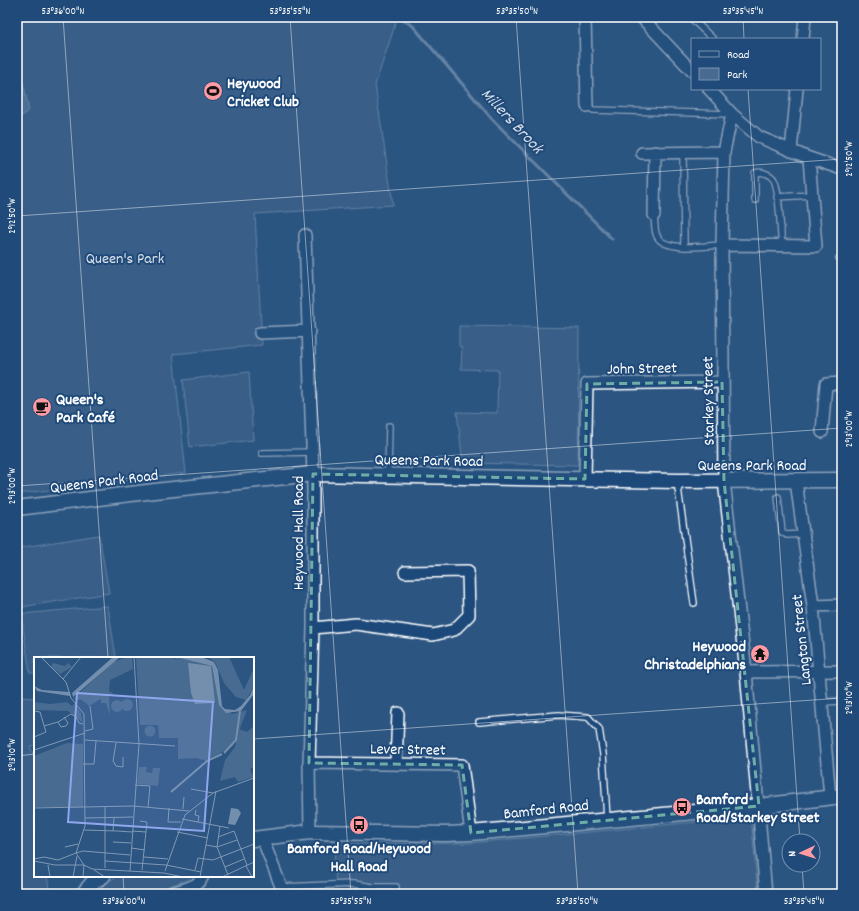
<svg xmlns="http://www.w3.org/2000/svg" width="859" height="911" font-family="Dekko,sans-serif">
	<rect width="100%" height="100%" fill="#2c5582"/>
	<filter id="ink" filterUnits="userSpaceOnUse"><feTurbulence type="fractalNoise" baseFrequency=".025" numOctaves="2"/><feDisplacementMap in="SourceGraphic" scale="8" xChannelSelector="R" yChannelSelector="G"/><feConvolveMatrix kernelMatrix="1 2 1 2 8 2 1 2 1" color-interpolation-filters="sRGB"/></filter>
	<g filter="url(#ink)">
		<!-- green -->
		<path fill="#486b92" stroke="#a4b5c8" d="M17,17H391L396,22L375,85L393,205L255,214L262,345L173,354L186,473L17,494Z
			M459,326L579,328L578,465L463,463L457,412L497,413L498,370L461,369L462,348L459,346Z
			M249,372L253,440L190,447L183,380Z
			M99,535L109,593L21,607L17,579V548Z
			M108,606L116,658H35V673H30L21,614Z
			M17,697L35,698V745L30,746L35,759V876H47L50,894H17Z
			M751,817L758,894H336L334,844L470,843Z
			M119,876H191L187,880L169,886L157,894H95L108,881Z"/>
		<!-- water -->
		<path fill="#748fad" stroke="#acbcce" d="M17,54L29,110L21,117L17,119Z"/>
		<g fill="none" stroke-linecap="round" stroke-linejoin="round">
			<!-- stream -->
			<path stroke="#acbcce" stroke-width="3" d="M398,17L413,26L492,119L612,239"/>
			<defs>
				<path id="service" d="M690,17L713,39
					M587,106L593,110L730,114
					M683,152L684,246
					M777,197L812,195
					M755,200V173C761,171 771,174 774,180C780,190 780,232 782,246
					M654,215C655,222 654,230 657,236C664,252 707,246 722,245
					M839,258L842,255
					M262,453L313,452
					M388,475L389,426
					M677,481L694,603
					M778,497L782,532L787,535L803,534
					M822,702L842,701
					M479,722L558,715L588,717L599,729L603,754L607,819
					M281,887L354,884L373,887H396"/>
				<path id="minor" d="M585,17L587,106
					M641,17L692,71
					M803,39L805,17
					M709,89L732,114L759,137L809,158L842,169
					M732,114L724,152L722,245L724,481L746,672L766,894
					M791,151L797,89
					M642,153L724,152
					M654,215L655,152
					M305,235L313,474V628L309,763L310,832
					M722,245L816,246L809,158
					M260,333L309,331
					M822,432L826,384L842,383
					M585,479L587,384L722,382
					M796,481L813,606L830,797
					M813,606L842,605
					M313,628L356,624L433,635L454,630L469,615L468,571L405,572
					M746,672L842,671
					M309,763L462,765L471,833
					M396,764L398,713
					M262,838L284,894
					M169,894C180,889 197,889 203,876"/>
				<path id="tertiary" d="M17,508L155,491L313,474L677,481L842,480
					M253,839L310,832L446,834L471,833L759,806L842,796
					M83,894L94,881L103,876"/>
			</defs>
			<!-- service casing -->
			<use href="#service" stroke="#fff" stroke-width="8"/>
			<!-- minor casing -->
			<use href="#minor" stroke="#fff" stroke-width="14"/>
			<!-- tertiary casing -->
			<use href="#tertiary" stroke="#fff" stroke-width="17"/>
			<!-- service -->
			<use href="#service" stroke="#1f4a7a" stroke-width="5.5"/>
			<!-- minor -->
			<use href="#minor" stroke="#1f4a7a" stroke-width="11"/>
			<!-- tertiary -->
			<use href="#tertiary" stroke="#1f4a7a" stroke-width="14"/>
		</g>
	</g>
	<!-- marked area -->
	<path d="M0 0H859V911H0ZM722,382L724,481L759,806L471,833L462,765L309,763L313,474L585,479L587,384Z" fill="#2c5582" fill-opacity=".55" fill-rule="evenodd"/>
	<path fill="none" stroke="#6fada8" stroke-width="3" stroke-dasharray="8 5" stroke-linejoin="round" d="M722,382L724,481L759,806L471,833L462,765L309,763L313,474L585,479L587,384Z"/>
	<!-- ticks -->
	<path fill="none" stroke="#fff" stroke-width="1" stroke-opacity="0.45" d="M63,17L108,658M290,17L351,894M516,17L578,894M743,17L744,39M748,89L800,841M17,216L842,159M17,486L842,428M253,739L842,698M17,756L35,754M802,865L804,894M123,876L124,894"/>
	<!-- icons -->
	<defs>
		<symbol id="stadium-disc" viewBox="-11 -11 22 22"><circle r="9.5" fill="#ff9aa2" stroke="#1f4a7a"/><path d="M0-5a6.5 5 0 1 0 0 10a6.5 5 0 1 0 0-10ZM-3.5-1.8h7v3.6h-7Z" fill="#111"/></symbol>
		<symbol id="cafe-disc" viewBox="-11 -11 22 22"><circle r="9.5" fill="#ff9aa2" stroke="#1f4a7a"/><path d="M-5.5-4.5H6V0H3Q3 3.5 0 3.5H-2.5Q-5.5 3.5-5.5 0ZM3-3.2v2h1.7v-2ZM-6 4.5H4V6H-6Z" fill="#111"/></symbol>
		<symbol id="temple-disc" viewBox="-11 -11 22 22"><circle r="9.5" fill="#ff9aa2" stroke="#1f4a7a"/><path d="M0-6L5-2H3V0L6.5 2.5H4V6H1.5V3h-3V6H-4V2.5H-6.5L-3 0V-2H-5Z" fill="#111"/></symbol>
		<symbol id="bus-disc" viewBox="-11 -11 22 22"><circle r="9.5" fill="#ff9aa2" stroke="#1f4a7a"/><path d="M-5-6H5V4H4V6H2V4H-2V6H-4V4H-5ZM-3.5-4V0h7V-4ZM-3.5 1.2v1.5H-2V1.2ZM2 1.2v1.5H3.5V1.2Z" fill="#111"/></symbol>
	</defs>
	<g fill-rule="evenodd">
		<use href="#stadium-disc" x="202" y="80" width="22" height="22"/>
		<use href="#cafe-disc" x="31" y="396" width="22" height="22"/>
		<use href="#temple-disc" x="749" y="643" width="22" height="22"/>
		<use href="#bus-disc" x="671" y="796" width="22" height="22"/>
		<use href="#bus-disc" x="348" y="814" width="22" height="22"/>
	</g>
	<g text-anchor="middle" stroke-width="4" stroke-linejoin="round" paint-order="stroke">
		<!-- poi labels -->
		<g font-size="16" font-weight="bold" fill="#fff" stroke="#1f4a7a" text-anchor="start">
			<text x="227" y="88">Heywood<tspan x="227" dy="18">Cricket Club</tspan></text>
			<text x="56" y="404">Queen's<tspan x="56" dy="18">Park Café</tspan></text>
			<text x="746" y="651" text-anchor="end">Heywood<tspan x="746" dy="18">Christadelphians</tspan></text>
			<text x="696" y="804">Bamford<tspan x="696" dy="18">Road/Starkey Street</tspan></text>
			<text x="359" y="853" text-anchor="middle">Bamford Road/Heywood<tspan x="359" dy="18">Hall Road</tspan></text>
		</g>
		<!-- park labels -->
		<g font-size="16" fill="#dae1e9" stroke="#1f4a7a">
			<text x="125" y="263">Queen's Park</text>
		</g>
		<!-- street labels -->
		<g font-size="16" fill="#fff" stroke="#1f4a7a">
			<text transform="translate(642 367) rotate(-1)" y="6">John Street</text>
			<text transform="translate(707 401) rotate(-91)" y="6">Starkey Street</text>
			<text transform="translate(429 459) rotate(1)" y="6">Queens Park Road</text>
			<text x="752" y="470">Queens Park Road</text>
			<text transform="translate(104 480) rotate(-7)" y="6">Queens Park Road</text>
			<text transform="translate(297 533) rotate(-90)" y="6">Heywood Hall Road</text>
			<text transform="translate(800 640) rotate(-96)" y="6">Langton Street</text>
			<text transform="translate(408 748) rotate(1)" y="6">Lever Street</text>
			<text transform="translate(546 808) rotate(-6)" y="6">Bamford Road</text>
		</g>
		<!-- water labels -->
		<g font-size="17" font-style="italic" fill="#d5dde6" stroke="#1f4a7a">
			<text transform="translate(513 120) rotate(47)" y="6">Millers Brook</text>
		</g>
	</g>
	<!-- overview -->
	<g transform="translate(34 657)">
		<rect width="220" height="220" fill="#2c5582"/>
		<path d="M94,0H98L99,12L76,23L75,34L80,37L75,38L76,58L72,46H67V42L55,49L48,43L39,42L79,5ZM102,0H138L144,4L140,0H142L178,9L185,48L198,57L213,53L199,89L172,104L163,101L144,102V81H125L124,68H106ZM174,0H195L210,33L220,11V29L212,43L202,40L190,26L181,5ZM19,6L31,9L34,6L38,10L26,17L17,10ZM87 48a6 6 0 1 1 12 0a6 6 0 1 1-12 0ZM77 49a6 6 0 1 1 12 0a6 6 0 1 1-12 0ZM0,45L16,47L33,45L38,49L41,46L47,56L48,65L34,54L0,53ZM110.5 74a5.5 5.5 0 1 1 11 0a5.5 5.5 0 1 1-11 0ZM220,69V110L216,112L220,120L204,125L201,120L186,124L191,103L201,90L205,72L213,75ZM33,86L49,87V150H0V99ZM105,110H113L112,115L118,116L119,111H126L124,129L103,127Z" fill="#486b92"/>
		<path d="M79,0H86L39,40L38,36ZM142,0L170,1L180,5L184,13L188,49L191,52L201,53L207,49L216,38L220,29V37L207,54L192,56L185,48L178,9ZM154,6L177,9L181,46L161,47L157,36ZM0,29L8,33L36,35V39L3,34ZM197,151L204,152L207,156L201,168L194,167Z" fill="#748fad"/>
		<path fill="none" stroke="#748fad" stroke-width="2" d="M190,96L202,83L206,54M137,135L173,104L188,97"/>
		<path fill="none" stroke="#8099b4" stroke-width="1" d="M7,0L32,25L37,41L50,57L51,169L42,196L49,194L96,198M29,22L47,0M0,54L6,55L12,75L0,80M24,65L27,70L32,69L34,66L30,60M10,69L24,65L37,57L42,60L45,66L49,67M51,74L59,72L56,49M51,83L141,89M82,86L79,104L82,109L89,110V100M0,93L51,76M49,107H60L62,84M101,128L116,129L114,150M157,132L179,136M71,150V211M0,151L99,149L155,154M135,151L134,165H147M149,152L150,140M162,153L161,158L165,159L164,165M51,161L99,160M148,162L195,171M106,164L113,165L108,213M186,169L183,190L194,218M50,173L83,174M79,174L80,161M83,174L98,175M98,174L112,175M143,175L174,181M184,180L200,174L213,208M79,185L97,186M172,188L183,190L203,183M31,190L44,187M97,191L111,193M110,200L134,202M0,202L10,200L24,203L42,196L50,208M0,204L21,208H50M71,204L132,208L167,215M14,208L16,220M50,208L58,212L130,216L149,220M212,209L218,220M191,210L210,202M60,213L71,220M161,213L164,201L179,203L220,187M96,214L105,87L100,0M131,214L151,158L179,136L220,121M39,220L43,199M49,220L50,208M166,220L182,134M188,220L220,205"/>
		<path fill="#8ea6ec" fill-opacity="0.15" stroke="#8ea6ec" stroke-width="2" d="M43,36L179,45L170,174L34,165Z"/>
		<rect width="220" height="220" fill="none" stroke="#fff" stroke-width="2"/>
	</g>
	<!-- margin -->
	<rect width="859" height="911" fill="none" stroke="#1f4a7a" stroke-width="44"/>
	<!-- legend -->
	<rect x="691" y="38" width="130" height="52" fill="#1f4a7a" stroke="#7992af"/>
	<rect x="699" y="51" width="20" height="6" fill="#1f4a7a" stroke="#7992af"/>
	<text x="727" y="58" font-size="12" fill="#ffffff">Road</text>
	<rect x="699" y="68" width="20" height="12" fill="#486b92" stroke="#7992af"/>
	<text x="727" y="78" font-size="12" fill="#ffffff">Park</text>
	<!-- north arrow -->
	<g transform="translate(801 853) rotate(266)"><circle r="19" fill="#1f4a7a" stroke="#7992af"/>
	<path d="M0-3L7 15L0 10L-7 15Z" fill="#ff9aa2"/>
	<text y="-6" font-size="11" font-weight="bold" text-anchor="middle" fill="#ffffff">N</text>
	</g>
	<rect x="22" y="22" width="815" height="867" fill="none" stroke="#fff" stroke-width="1.5"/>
	<g font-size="10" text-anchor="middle" fill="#fff">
		<text x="63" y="14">53°36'00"N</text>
		<text x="290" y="14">53°35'55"N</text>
		<text x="517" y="14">53°35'50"N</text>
		<text x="743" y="14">53°35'45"N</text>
		<text transform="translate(848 159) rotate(-90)" y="4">2°12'50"W</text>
		<text transform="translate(11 216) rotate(-90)" y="4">2°12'50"W</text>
		<text transform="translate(848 429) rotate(-90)" y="4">2°13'00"W</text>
		<text transform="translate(11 486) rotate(-90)" y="4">2°13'00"W</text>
		<text transform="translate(848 698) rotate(-90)" y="4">2°13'10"W</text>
		<text transform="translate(11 755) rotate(-90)" y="4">2°13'10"W</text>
		<text x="124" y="904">53°36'00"N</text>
		<text x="351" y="904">53°35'55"N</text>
		<text x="577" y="904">53°35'50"N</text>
		<text x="804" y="904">53°35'45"N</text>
	</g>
</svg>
